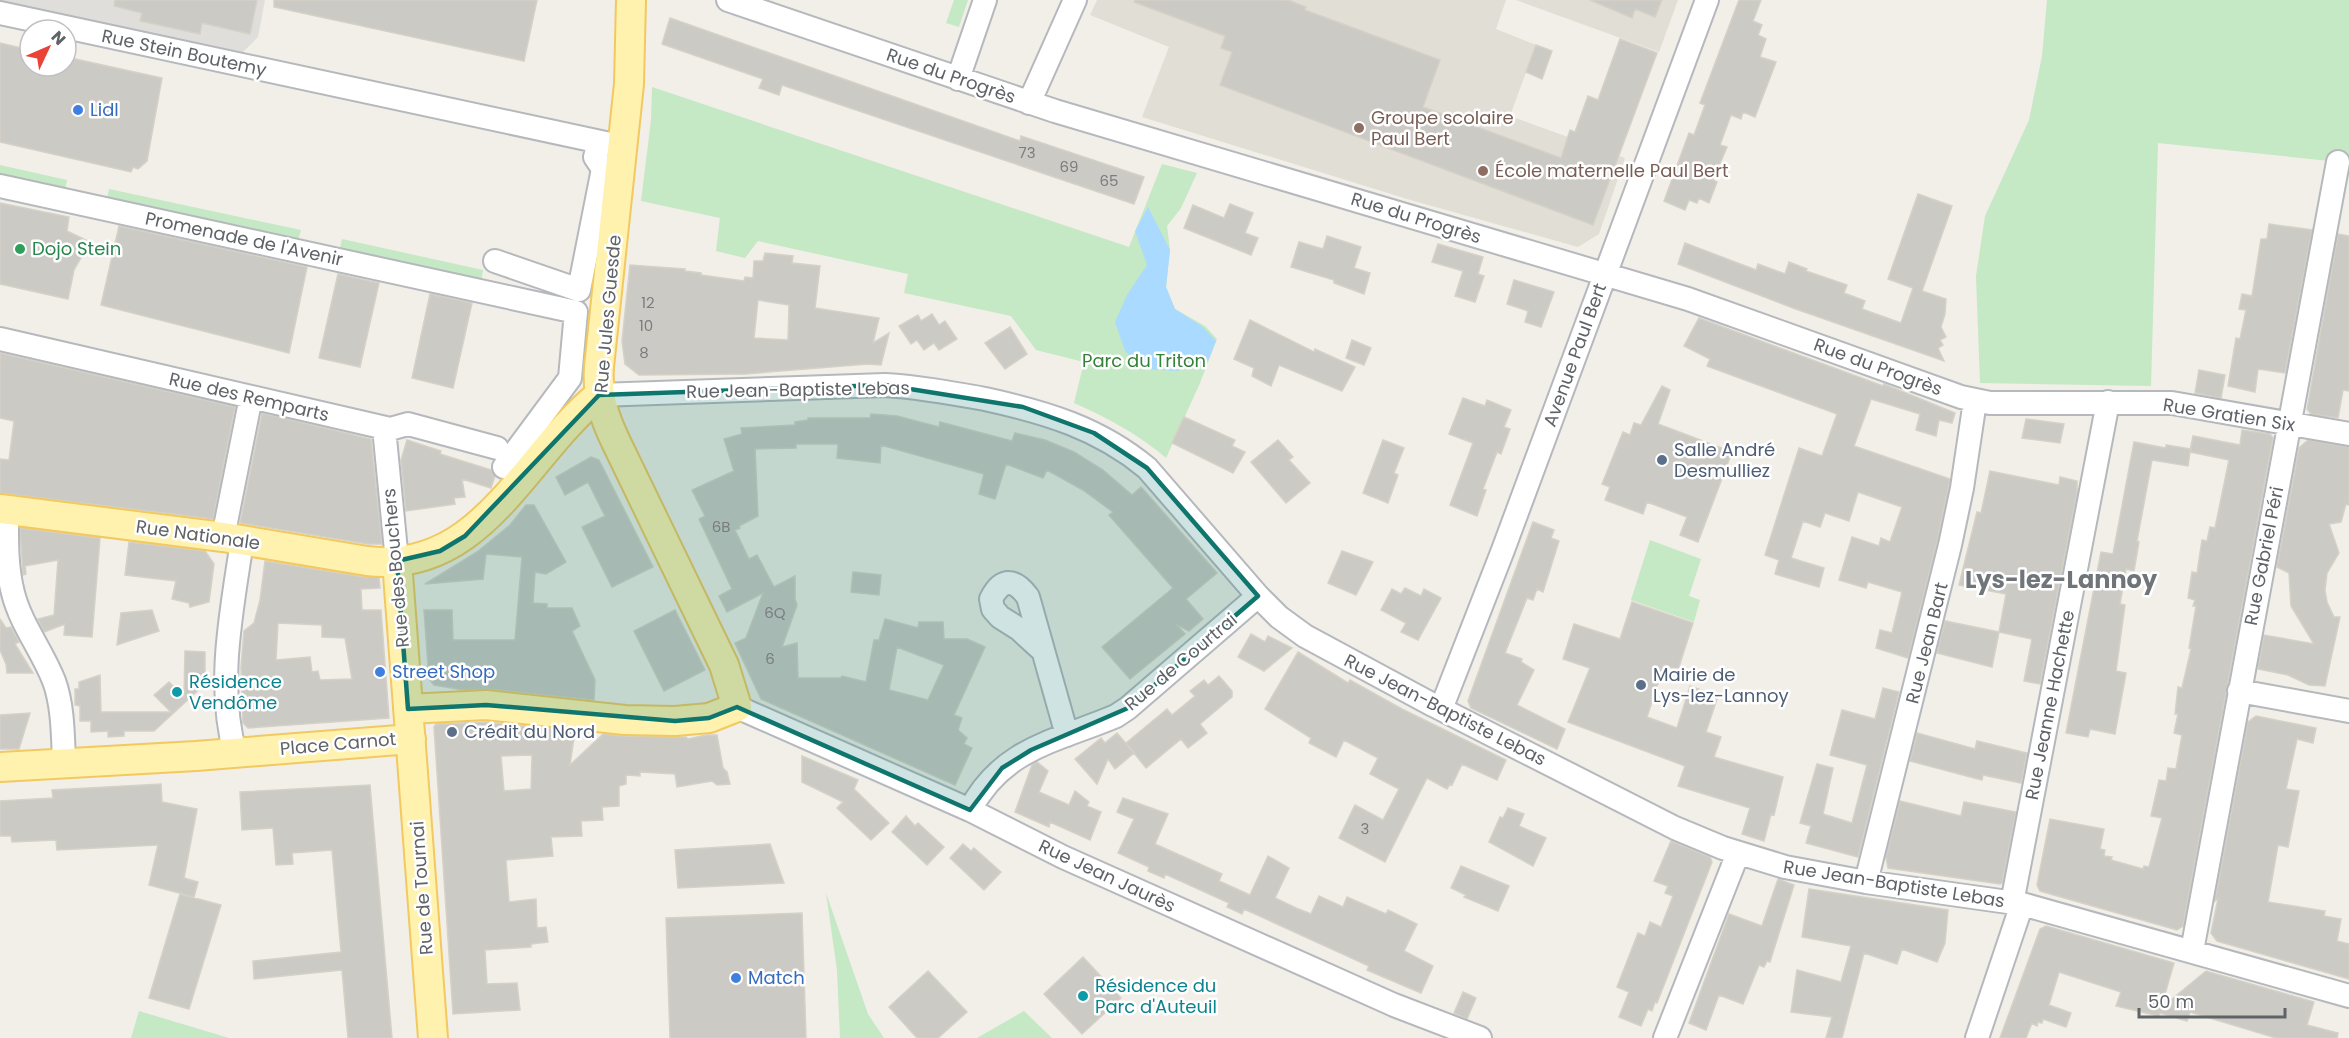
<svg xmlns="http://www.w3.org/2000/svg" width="2349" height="1038" font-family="Poppins,sans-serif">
	<rect width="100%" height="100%" fill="#f1efe8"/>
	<!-- industrial -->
	<path fill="#e0deda" d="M0,0H265L258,37L239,56L0,3Z"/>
	<!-- education -->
	<path fill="#e1ded6" d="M1097,0H1506L1496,29L1536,45L1510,116L1625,158L1599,234L1578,247L1407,199L1142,117L1169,47L1090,15Z
		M1516,0H1678L1659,52Z"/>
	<!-- green -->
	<path fill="#c5e8c5" d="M954,0H968L959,27L946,23Z
		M2047,0H2349V163L2158,143L2151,386L1980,383L1976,276L1985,216L2029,120L2042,56Z
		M652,87L1129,247L1162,164L1197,173L1181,208L1167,226L1170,250L1166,287L1175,309L1205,326L1217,339L1200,383L1166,458C1138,434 1108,418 1074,403L1084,362L1036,350L1011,316L904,293L908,274L758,241L745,258L716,251L720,218L641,201L651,120Z
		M0,165L67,180L64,194L0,180Z
		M109,189L301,230L297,244L106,203Z
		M342,239L483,270L481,284L339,253Z
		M1650,540L1701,559L1689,596L1700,600L1694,622L1631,600Z
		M826,893L868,1014L884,1038H840L837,970Z
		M139,1011L229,1038H230H131Z
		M1024,1011L1052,1038H977Z"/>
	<!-- water -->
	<path fill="#aadaff" d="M1148,207L1170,250L1166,287L1175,309L1203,327L1216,341L1208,361L1177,371L1145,369L1125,351L1115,322L1127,295L1147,265L1135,231Z"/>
	<!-- building -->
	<path fill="#cccac5" stroke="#d6d1c6" stroke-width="1.5" fill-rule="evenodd" d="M115,0H257L250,34L202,23L200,34L140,21L142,13L114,6Z
		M274,0H537L524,61L274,7Z
		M1135,0H1288L1306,7L1305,10L1440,60L1423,107L1561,158L1570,130L1575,132L1588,96L1598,100L1620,39L1657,53L1593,225L1220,85L1232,52L1221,48L1225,36L1134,2Z
		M1590,0H1662L1655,17L1635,9L1632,18Z
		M1739,0H1761L1753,21L1762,25L1758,35L1766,39L1760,57L1776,62L1755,117L1743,112L1741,119L1731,115L1720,145L1727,147L1713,180L1717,182L1709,203L1699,198L1697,203L1689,200L1685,210L1664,201L1689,133L1694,135L1705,105L1700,103Z
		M670,18L1020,141L1021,136L1144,177L1134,204L782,85L779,95L759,88L763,79L662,44Z
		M0,43L30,50V66H66V57L162,78L147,161L138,169L133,167L131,172L0,142Z
		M1536,45L1552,51L1542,79L1526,72Z
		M1918,194L1952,206L1922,291L1946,299L1945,314L1941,327L1946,337L1940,340L1943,345L1938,348L1944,361L1793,308L1678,264L1685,243L1756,270L1758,264L1785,274L1789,262L1807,269L1806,271L1847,285L1844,293L1865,301L1862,309L1901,323L1913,288L1888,279Z
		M0,203L69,217L67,231L90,242L74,270L68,299L0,284Z
		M1230,204L1253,213L1245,233L1258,238L1251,255L1184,228L1193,205L1224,218Z
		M2269,224L2312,230L2285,373L2258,369L2255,392L2228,386L2236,338L2240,339L2246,310L2239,309L2242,294L2252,296L2261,239H2267Z
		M119,226L307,267L289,353L101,305Z
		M2338,234L2349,236V391L2343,390L2338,418L2311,414L2307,409Z
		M1327,236L1361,247L1354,268L1370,273L1364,294L1334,283V280L1291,267L1299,242L1323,249Z
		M1438,244L1483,257L1478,274L1484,276L1475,302L1455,296L1463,271L1432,262Z
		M765,253L793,256L792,263L820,266L815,308L879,318L873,343L889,333L881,365L868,364L745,374L639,375L625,364L622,341L630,265L685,269V271L701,273V275L744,281L745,277L753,278L754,261H763ZM758,300L789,305L788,340L754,338Z
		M338,274L379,283L360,367L319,358Z
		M1514,280L1554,292L1541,327L1525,322L1528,311L1507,304Z
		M430,294L472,303L453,388L412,378Z
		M932,314L939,325L945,321L957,339L939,350L934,343L924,350L917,340L911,344L899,326L918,315L921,321Z
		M1699,318L1883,386L1884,384L1955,413L1952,423L1939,420L1936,436L1916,430L1920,414L1871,399L1854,446L1950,479L1937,542L1908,658L1876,648L1880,630L1892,633L1902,592L1868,582L1866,588L1839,580L1852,537L1879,546L1881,538L1890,542L1902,507L1858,492L1849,521L1825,513L1820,527L1803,521L1791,558L1824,568L1819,587L1775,574L1779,560L1765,555L1799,448L1822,456L1837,414L1707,366L1710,359L1684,346Z
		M1250,320L1314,352L1315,349L1355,367L1342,391L1279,365L1271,386L1252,376L1254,368L1234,359Z
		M1010,327L1027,354L1005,369L985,343Z
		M1352,340L1371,348L1364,365L1346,358Z
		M0,353L235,407L213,519L0,493V459L9,460L14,421L0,418Z
		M2199,370L2225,375L2221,398L2195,393Z
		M1662,386L1670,390L1658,424L1732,452L1698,542L1680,535L1687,517L1647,502L1643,514L1605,500L1610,487L1602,484L1623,432L1630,435L1634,423L1641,425Z
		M1463,398L1485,406L1487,400L1511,410L1504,427L1510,429L1501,454L1497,452L1483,489L1486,490L1477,516L1450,505L1473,443L1449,434Z
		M262,413L371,439L382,544H368L240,523Z
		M871,414L897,416L939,427L940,422L1012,441L1015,433L1045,440L1074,452L1103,470L1132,495L1141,487L1217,573L1186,599L1203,619L1189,631L1176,624L1185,634L1130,679L1102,647L1173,588L1109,515L1113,512L1083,490L1047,470L1043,478L1006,464L995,499L979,494L984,474L881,445L880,463L837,458L838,444H796V448L755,449L758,516L739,526L740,528L735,530L749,559L757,555L774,587L795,576V599L797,605L782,647L797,643L798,678H841L842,676L866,682L874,640H879L885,619L918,628L919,622H943L944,639H967L985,647L954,715L962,718L958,730L967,738L964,744L972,748L955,785L761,699L735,643L746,638L763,593L727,612L719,596L732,589L699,519L705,516L692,490L734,471L724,439L742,434L741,428L795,425V422L808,420V418H870ZM897,647L944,665L928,700L889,690Z
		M1184,417L1235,440L1232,446L1245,452L1233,473L1172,443Z
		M2026,419L2064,424L2060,443L2022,438Z
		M2242,430L2270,434L2273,438L2183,926L2177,930L2040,891L2037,885L2050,819L2104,829L2100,849L2105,850L2104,856L2112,857L2111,860L2143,869L2144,866L2149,867L2162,818L2151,816L2159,780L2166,781L2168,768L2176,769L2182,735L2174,733L2178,714H2175L2178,687L2182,688L2191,649L2189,648L2196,606H2193L2195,600L2188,598L2192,572L2197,573L2202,540L2207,541L2210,527L2215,528L2229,460L2190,452L2188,466L2152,460L2137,541L2139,542L2134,571L2126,569L2120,604L2125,605L2116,671L2126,673L2115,734L2090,729L2088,737L2066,733L2101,552L2113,554L2134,442L2166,448V445L2191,449L2190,451L2193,436L2240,445Z
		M407,440L441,451L440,454L491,470L495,476L491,488L462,479L465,497L454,498L455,504L406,511L401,460Z
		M1278,440L1293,457L1289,460L1310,483L1286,503L1251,462Z
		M1383,440L1404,448L1394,473L1398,475L1388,503L1363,493Z
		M2308,440L2349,447V505L2346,504L2341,522L2329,524L2339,553L2327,573L2325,590L2327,602L2334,617H2340L2325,686L2309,685L2288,675L2258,669L2264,635L2314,644L2291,606L2289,573L2277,567L2299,448Z
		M591,457L599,460L653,567L612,587L582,527L605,516L588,482L565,495L556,477Z
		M1990,471L2059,485L2060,477L2077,481V492L2040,684L2024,681L2032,639L1999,632L1992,667L1937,653L1945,621L1999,632L2006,594L1959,585L1977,512L1981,513Z
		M526,505H534L566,562L546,574L535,572L533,603L547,604V608H572L580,626L572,631L595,680L594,700L488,689L463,690L434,685L429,679L424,610H452L453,640H515L522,557L486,554L483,579L425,584L477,552L510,525Z
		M1533,522L1554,530L1551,538L1559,541L1543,592L1537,589L1533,600L1527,598L1505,653L1522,659L1521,662L1534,670L1517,705L1565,729L1557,749L1471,708L1468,701Z
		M20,528L100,538L92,637L64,635L65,624L44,632L38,619L54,615L58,560L25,566L26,574L23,575Z
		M129,542L205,551L214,564L209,602L190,607L189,603L172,599L176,581L125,575Z
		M1342,551L1373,562L1356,595L1328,583Z
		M265,561L364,577H379L380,588L361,589L362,610H381L389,718L248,728L243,723L241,667L244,631L254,623L260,600ZM278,623L322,625V637L345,638L352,679L320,680L318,671L312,672L310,657L276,660Z
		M853,572L881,575L879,595L851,592Z
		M1405,588L1421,596L1424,589L1441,598L1418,640L1401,632L1406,623L1381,610L1392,589L1401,594Z
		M1632,602L1693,623L1678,670L1664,665L1647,717L1677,728L1690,686L1718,696L1706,732L1721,737L1714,757L1783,777L1774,815L1771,814L1764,841L1742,834L1750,808L1678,786L1685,766L1568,722L1590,668L1563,659L1574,624L1620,639Z
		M152,610L159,631L117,645L121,613Z
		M675,610L705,670L664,691L634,631Z
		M0,619L6,628L11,627L19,642L15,644L33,673H7L6,664L0,650Z
		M1251,634L1265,642L1268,636L1292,648L1264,671L1238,657Z
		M185,651L205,652V684L154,731H124V736L108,737V731L91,732V721H80V706L75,705V689H79V682L100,675L101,712H171L154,695L169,682L184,697Z
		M1298,652L1348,683L1350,680L1402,709L1506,760L1497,780L1462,764L1452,785L1450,784L1447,789L1427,778L1385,862L1339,838L1355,805L1383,820L1399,789L1370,774L1378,758L1344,740L1336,757L1309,743L1311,738L1265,709Z
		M1219,676L1232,691V697L1200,724L1207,733L1188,748L1181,739L1146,768L1126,743L1167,709L1172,715L1195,696L1190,691L1204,680L1208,685Z
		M1883,688L1899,692L1858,857L1806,843L1811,826L1800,823L1817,764L1833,768L1823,814L1852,823L1867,765L1830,755L1842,710L1875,719Z
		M30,713L19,749H0V715Z
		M2256,716L2316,728L2313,743L2297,739L2286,789L2299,791L2288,847L2278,845L2268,902L2325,911L2324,916L2341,919L2337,941L2349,944V979L2217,941L2211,933L2218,899L2215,901L2248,722Z
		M486,722L575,731L570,765L603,734L625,736L686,737L688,739L706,735H717L723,768L727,772L730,784L717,785L712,781L677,787L675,774L640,772V776L626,775V784L619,786V806L602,807L603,820L581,821L582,836L551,837L553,856L506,860L509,902L536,899L537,928L546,927L548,942L531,944V947L485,950L487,984L517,983L520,1010L453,1014L434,727L436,724ZM532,755L531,789L504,791L501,756Z
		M1117,733L1134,753L1115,769L1108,759L1097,784L1075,759L1101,738L1105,743Z
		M1917,733L1975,749L1977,741L2027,753L2021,783L1983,775L1982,780L1910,761Z
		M802,756L858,780L854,789L889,823L871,840L837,808L843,802L802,782Z
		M1037,762L1048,771L1039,792L1069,805L1075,791L1089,802L1087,806L1101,812L1090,840L1050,822L1049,827L1015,812L1032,765Z
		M161,784L162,802L197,809L184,878L198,882L194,897L149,885L158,845L57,850L56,840L12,842L11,836H0V801L53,798L52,790Z
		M370,785L392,1038H348L342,970L254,979L253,961L341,952L332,850L292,853L293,864L276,865L273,828L242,830L240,792Z
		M1123,798L1168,814L1155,844L1222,874L1219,881L1250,895L1268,856L1289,868L1275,898L1296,908L1311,914L1319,896L1343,907L1347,897L1386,914L1388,910L1417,924L1404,951L1433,966L1421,993L1367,970L1369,966L1244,909L1242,914L1227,907L1229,903L1196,888L1165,874L1164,878L1148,871L1149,867L1118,853L1134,819L1117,812Z
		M1900,801L1961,816L1964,802L2016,812L2002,883L2000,884L1888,868L1886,857Z
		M1508,808L1524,814L1519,826L1546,838L1533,866L1489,842L1500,817L1503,818Z
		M906,816L915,826L918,823L944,847L927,865L892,832Z
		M1671,841L1710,857L1712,862L1657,1003L1655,1002L1652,1011L1648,1009L1641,1026L1619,1017L1629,992L1617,987L1638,933L1645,936L1650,922L1661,927L1673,896L1665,893L1668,886L1654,881Z
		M770,844L784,883L678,888L675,850Z
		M963,844L971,851L974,848L1001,872L984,890L950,858Z
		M1461,866L1509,886L1498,911L1464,897L1466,895L1451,888Z
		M1778,879L1794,885L1770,962L1767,961L1764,967L1759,965L1743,1004L1719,995L1706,1030L1689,1023L1729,914L1762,926Z
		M1809,889L1948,910L1945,943L1937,962L1902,949L1897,964L1864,953L1842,1038H1826L1832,1017L1791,1012L1797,970L1841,982L1851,946L1802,937Z
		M180,894L221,905L189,1009L149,998Z
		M802,913L806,1038H670L666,918Z
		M2046,926L2174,963L2161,1008L2206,971L2314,1002L2307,1025L2338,1033L2337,1038H2276L2190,1012L2187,1021L2160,1013L2159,1016L2116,1006L2121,992L2059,972L2049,1005L2071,1013L2066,1027L2043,1019L2042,1023L2038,1022L2037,1026L2032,1023L2026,1038H2000L2040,929Z
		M1083,957L1121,998L1082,1034L1044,994Z
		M928,971L967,1012L938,1038H917L889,1007Z
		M1463,992L1476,998L1467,1019L1454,1013Z"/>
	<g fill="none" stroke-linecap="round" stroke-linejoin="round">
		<defs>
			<path id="minor" d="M728,0L1055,111L1688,299L1961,397L1990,403H2172L2349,434
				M0,13L624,147
				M958,79L985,0
				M1029,103L1075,0
				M0,186L576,312L570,378L504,467
				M495,261L579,290L603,169L595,157L599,142
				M0,339L390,429L408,424L497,448
				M599,395L885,385C919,387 952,393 985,399C1045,412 1099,428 1147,468L1258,596L1279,617L1305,636L1433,705L1675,828L1723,848L1785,867L1866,882L2022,904L2349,996
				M384,428L397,561
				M7,510C7,538 6,566 13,593C21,625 42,650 54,681C63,705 63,737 64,763
				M223,537L251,397
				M1043,651L1019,629L1000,617L993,609L991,599C1002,577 1015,579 1028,597L1067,735
				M2239,691L2349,711
				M737,707L970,810L1063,857L1394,1005L1480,1038
				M1441,709L1503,550L1707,0
				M235,753C216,683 232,610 242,541
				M970,810C1002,748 1057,741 1116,716L1128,708L1258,596
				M1866,882L1950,545L1962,488L1975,401
				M2012,903L2108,402
				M2192,951L2338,162
				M1665,1038L1738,853
				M1977,1038L2022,904"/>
			<path id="major" d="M0,509L223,537L367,561C482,574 523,457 599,395
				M397,561L433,1038
				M408,709L486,705L625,720L675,721L709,718L737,707L724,665L616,442C604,417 597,396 599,367L629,84L631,0
				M0,767L196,756L411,739"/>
		</defs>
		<!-- minor casing -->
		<use href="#minor" stroke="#b5b8bc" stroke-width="26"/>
		<!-- major casing -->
		<use href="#major" stroke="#f2c960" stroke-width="32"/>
		<!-- minor -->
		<use href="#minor" stroke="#fff" stroke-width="22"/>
		<!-- major -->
		<use href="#major" stroke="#fff2af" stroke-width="28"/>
	</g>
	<!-- marked area -->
	<path fill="#0f766e" fill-opacity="0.2" stroke="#0f766e" stroke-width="4.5" stroke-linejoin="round" d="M885,385L1023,407L1094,433L1147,468L1258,596L1128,708L1031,750L1002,768L970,810L737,707L709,718L675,721L486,705L408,709L397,561L440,551L465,536L599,395Z"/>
	<!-- markers -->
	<g fill="#3f7fe0" stroke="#fff" stroke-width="2">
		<circle cx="78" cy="110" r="6"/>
		<circle cx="380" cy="672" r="6"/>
		<circle cx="736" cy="978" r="6"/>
	</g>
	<g fill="#8d6e63" stroke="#fff" stroke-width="2">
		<circle cx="1359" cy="128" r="6"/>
		<circle cx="1483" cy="171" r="6"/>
	</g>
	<circle fill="#2e9e5b" stroke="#fff" stroke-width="2" cx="20" cy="249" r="6"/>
	<g fill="#5c6f8a" stroke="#fff" stroke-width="2">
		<circle cx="1662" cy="460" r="6"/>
		<circle cx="1641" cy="685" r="6"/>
		<circle cx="452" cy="732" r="6"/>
	</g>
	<g fill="#0f9aa8" stroke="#fff" stroke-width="2">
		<circle cx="177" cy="692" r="6"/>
		<circle cx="1083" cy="996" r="6"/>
	</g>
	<g text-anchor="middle" stroke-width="5" stroke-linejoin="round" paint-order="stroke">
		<!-- number labels -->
		<g font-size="15" fill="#7a7d7f">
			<text x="1027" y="158">73</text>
			<text x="1069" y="172">69</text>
			<text x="1109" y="186">65</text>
			<text x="648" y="308">12</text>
			<text x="646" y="331">10</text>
			<text x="644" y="358">8</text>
			<text x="721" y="532">6B</text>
			<text x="775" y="618">6Q</text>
			<text x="770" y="664">6</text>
			<text x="1365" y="834">3</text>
		</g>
		<!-- street labels -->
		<g font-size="18" fill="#5f6368" stroke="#fff">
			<text transform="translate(184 53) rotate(12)" y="6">Rue Stein Boutemy</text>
			<text transform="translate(951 76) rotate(19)" y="6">Rue du Progrès</text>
			<text transform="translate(1416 218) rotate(17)" y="6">Rue du Progrès</text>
			<text transform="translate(244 239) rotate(12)" y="6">Promenade de l'Avenir</text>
			<text transform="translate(608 314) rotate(-85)" y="6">Rue Jules Guesde</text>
			<text transform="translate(1575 355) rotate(-70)" y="6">Avenue Paul Bert</text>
			<text transform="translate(1878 367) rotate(20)" y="6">Rue du Progrès</text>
			<text transform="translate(798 390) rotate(-1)" y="6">Rue Jean-Baptiste Lebas</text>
			<text transform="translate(249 397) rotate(13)" y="6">Rue des Remparts</text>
			<text transform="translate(2229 415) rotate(9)" y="6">Rue Gratien Six</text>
			<text transform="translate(198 535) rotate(8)" y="6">Rue Nationale</text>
			<text transform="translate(2264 556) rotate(-79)" y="6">Rue Gabriel Péri</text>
			<text transform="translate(396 568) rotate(-95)" y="6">Rue des Bouchers</text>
			<text transform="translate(1927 643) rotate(-76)" y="6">Rue Jean Bart</text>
			<text transform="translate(1181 662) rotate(-40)" y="6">Rue de Courtrai</text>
			<text transform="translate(2050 705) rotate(-79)" y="6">Rue Jeanne Hachette</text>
			<text transform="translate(1445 710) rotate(27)" y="6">Rue Jean-Baptiste Lebas</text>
			<text transform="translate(338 744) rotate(-5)" y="6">Place Carnot</text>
			<text transform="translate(1107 876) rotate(25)" y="6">Rue Jean Jaurès</text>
			<text transform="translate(1894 884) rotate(9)" y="6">Rue Jean-Baptiste Lebas</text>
			<text transform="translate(422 888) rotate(-94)" y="6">Rue de Tournai</text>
		</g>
		<!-- shop labels -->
		<g font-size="18" fill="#366cbe" stroke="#fff" text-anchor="start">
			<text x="90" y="116">Lidl</text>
			<text x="392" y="678">Street Shop</text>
			<text x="748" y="984">Match</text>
		</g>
		<!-- education labels -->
		<g font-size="18" fill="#785e54" stroke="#fff" text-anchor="start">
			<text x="1371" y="124">Groupe scolaire<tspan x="1371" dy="21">Paul Bert</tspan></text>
			<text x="1495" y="177">École maternelle Paul Bert</text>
		</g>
		<!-- leisure labels -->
		<g font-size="18" fill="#27864d" stroke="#fff" text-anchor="start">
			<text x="32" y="255">Dojo Stein</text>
		</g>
		<!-- park labels -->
		<g font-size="18" fill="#348238" stroke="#fff">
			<text x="1144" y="367">Parc du Triton</text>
		</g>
		<!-- service labels -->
		<g font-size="18" fill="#4e5e75" stroke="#fff" text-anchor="start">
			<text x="1674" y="456">Salle André<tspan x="1674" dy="21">Desmulliez</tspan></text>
			<text x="1653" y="681">Mairie de<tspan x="1653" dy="21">Lys-lez-Lannoy</tspan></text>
			<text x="464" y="738">Crédit du Nord</text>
		</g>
		<!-- culture labels -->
		<g font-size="18" fill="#0d838f" stroke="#fff" text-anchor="start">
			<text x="189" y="688">Résidence<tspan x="189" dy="21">Vendôme</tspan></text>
			<text x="1095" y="992">Résidence du<tspan x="1095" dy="21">Parc d'Auteuil</tspan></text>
		</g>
		<!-- district labels -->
		<g font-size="24" font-weight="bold" fill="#70757a" stroke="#fff">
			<text x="2061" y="588">Lys-lez-Lannoy</text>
		</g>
	</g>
	<!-- north arrow -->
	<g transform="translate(48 48) rotate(46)"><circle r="28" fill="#ffffff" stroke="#bfc1c3" stroke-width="1.5"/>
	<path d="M0-4.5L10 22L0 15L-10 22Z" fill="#ea4335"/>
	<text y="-9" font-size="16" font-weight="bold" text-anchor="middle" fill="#5f6368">N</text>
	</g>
	<!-- scale -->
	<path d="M2139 1008v9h146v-9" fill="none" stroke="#5f6368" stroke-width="3"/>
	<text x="2148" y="1008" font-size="18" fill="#5f6368" stroke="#ffffff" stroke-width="4.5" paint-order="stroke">50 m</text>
</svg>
